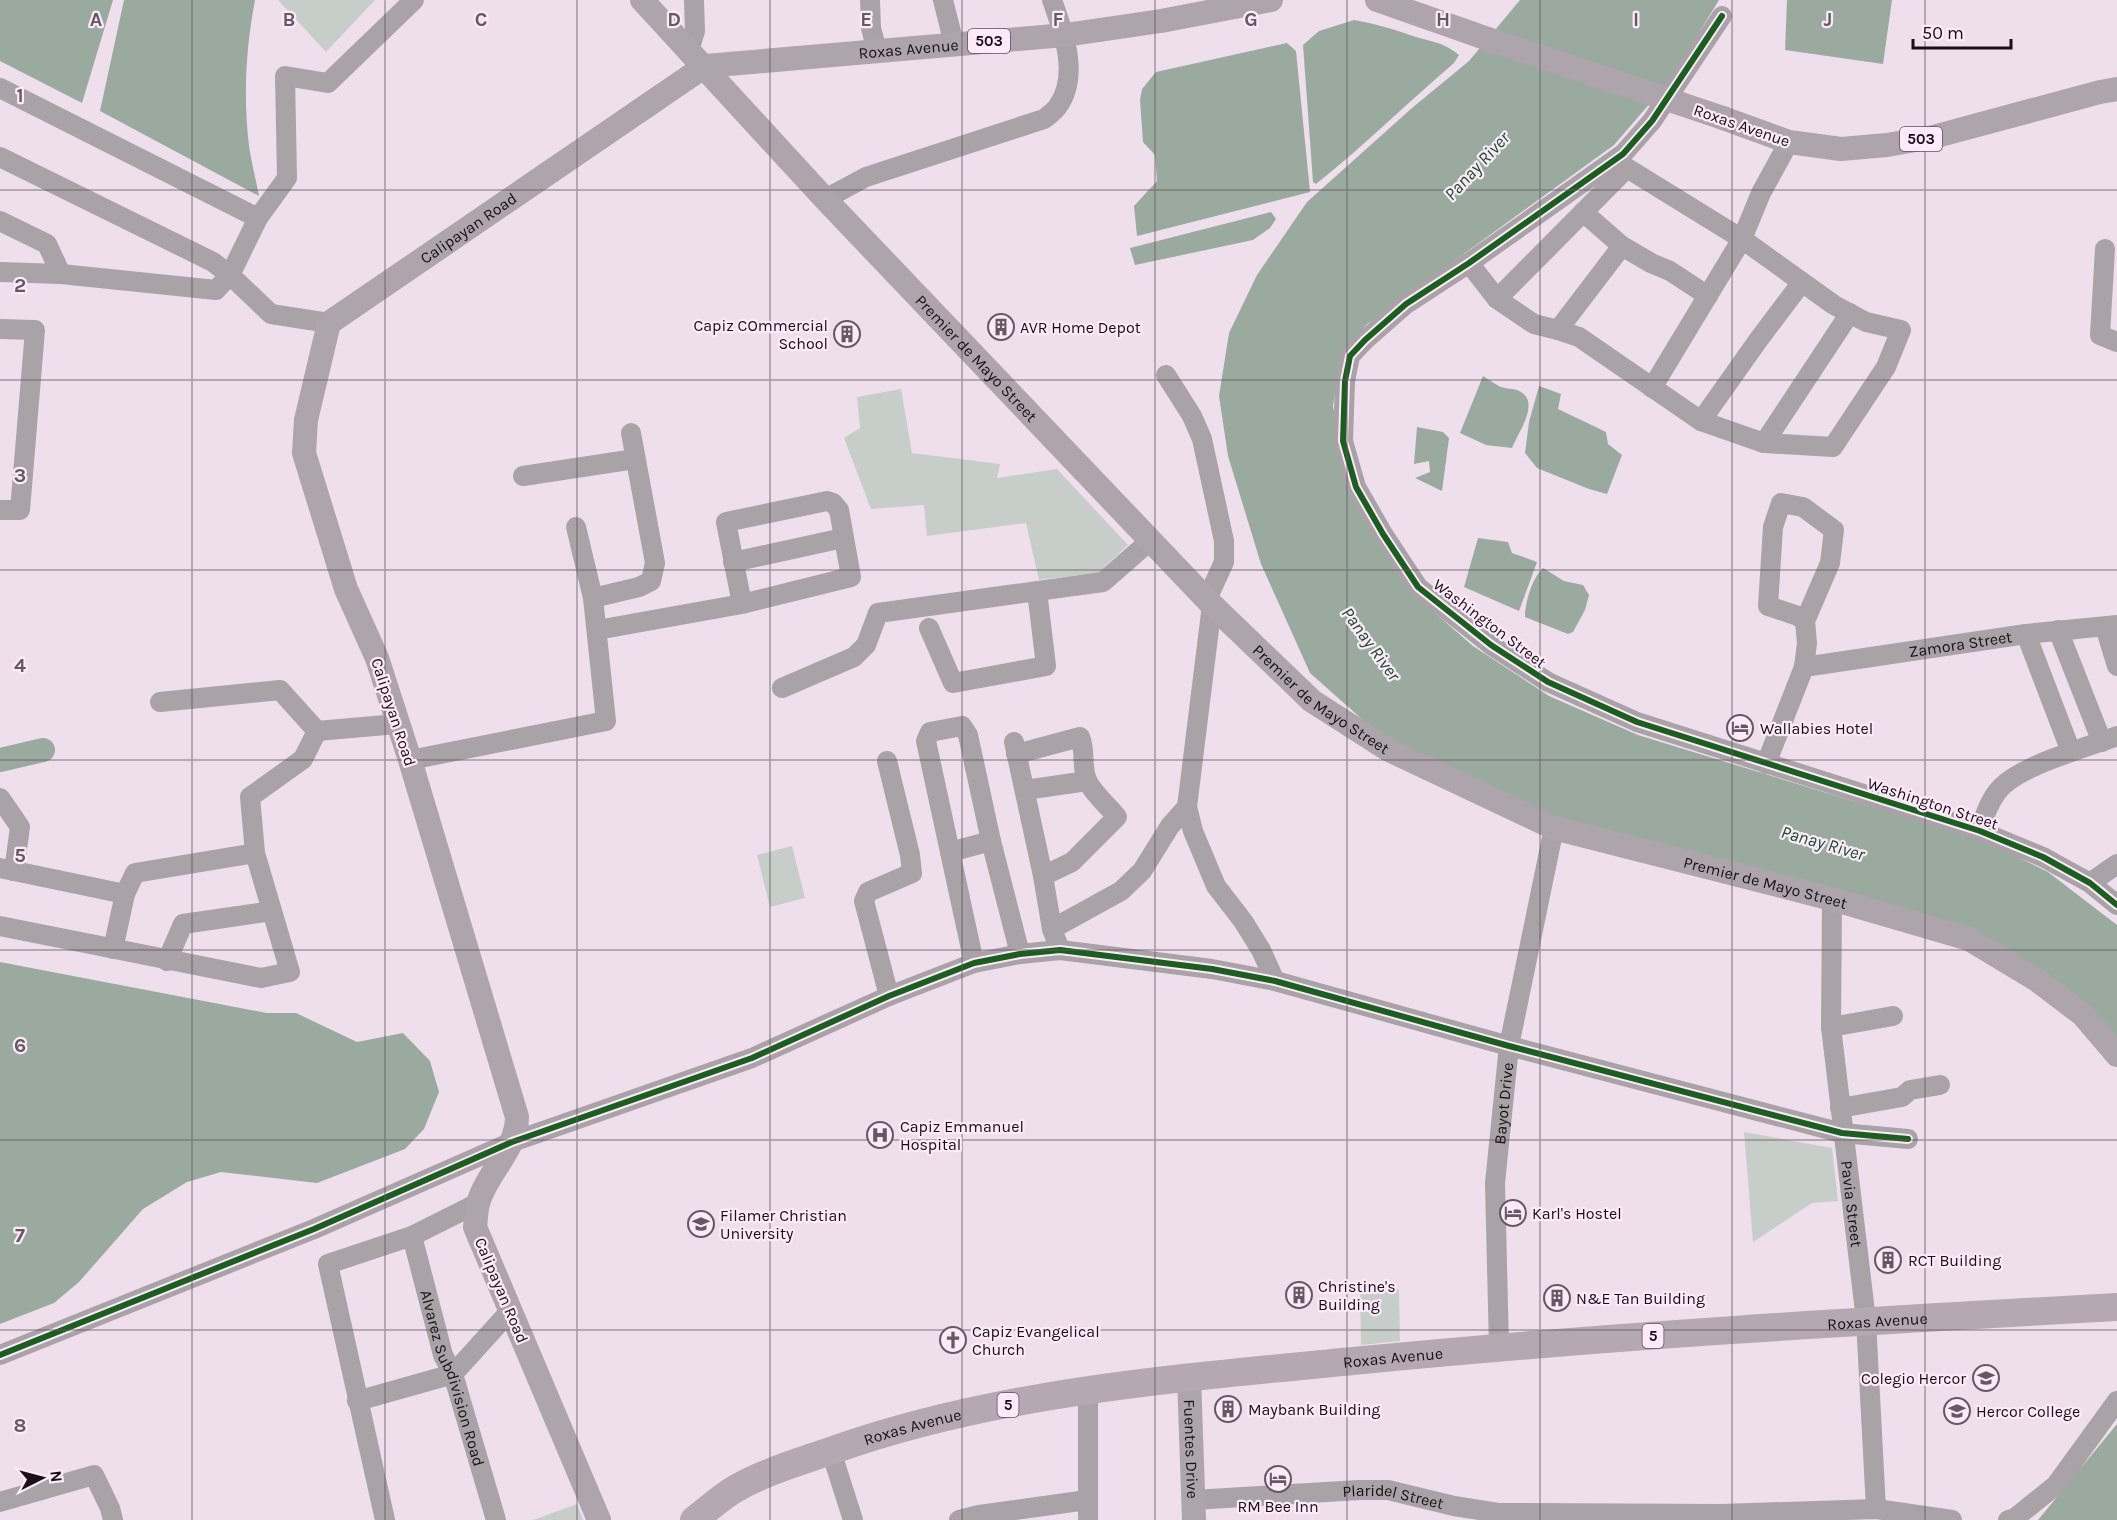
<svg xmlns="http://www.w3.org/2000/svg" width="2117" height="1520" font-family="Karla,sans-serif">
	<rect width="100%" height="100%" fill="#efdfed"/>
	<!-- green -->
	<path fill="#c7ceca" d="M278,0H375L326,52Z
		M901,389L912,453L1000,464L997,478L1057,469L1128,545L1098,573L1039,580L1026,523L927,536L924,505L871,509L844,438L860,428L857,397Z
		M792,846L805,898L770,907L757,855Z
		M1744,1132L1832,1148L1838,1201L1812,1203L1753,1242Z
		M1399,1289L1400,1341L1361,1345L1360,1291Z
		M577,1504L583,1520H533Z"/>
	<!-- water -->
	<path fill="#9aaa9f" d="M0,0H113L82,103L0,61Z
		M124,0H255C246,47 243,98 249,145C251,162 256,179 259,196L100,111Z
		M1520,0H1719L1670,80L1614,145L1366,325L1341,358L1333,406L1342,459L1412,593L1473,646L1549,696L1638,735L1990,843L2048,872L2117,925V1042L1982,938L1531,810L1390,744L1310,673L1261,564L1228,456L1219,396L1229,333L1257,275L1307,202L1412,108L1469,61Z
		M1787,0H1892L1883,64L1785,50Z
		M1354,20C1376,24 1390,28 1410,35C1430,42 1442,41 1459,55L1454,63C1407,103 1364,146 1316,184L1313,182L1303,45L1319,31Z
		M1287,43L1296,51L1310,192L1137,236L1134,206L1157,181L1155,155L1143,142L1140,100L1142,89L1156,72Z
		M1271,212L1276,219L1270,228L1253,240L1135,265L1130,248Z
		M1483,376C1488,379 1493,383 1499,386C1504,389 1511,388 1517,390C1543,400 1518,432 1512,448L1486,445L1460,433Z
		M1539,386L1561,394L1558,409L1606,432L1608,444L1622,455L1607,494L1589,489L1537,468L1525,453L1529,422Z
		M1417,427L1443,432L1449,438L1442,491L1415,478L1430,472L1429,461L1414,464Z
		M1478,538L1508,542L1512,553L1537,562L1519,611L1464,587Z
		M1543,568L1564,581L1583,585L1589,595L1585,610L1573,632L1568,634L1525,617C1525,603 1532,578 1543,568Z
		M0,962L267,1013H296L357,1042L403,1033L430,1061L439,1092L424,1129L405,1149L317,1183L221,1172L187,1182L143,1209L79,1282L54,1303L0,1324Z
		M2117,1424V1520H2038Z"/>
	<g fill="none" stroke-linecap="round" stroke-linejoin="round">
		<!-- river -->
		<path stroke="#9aaa9f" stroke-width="24" d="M0,760L43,750"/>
		<!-- minor -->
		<g stroke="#a9a2a7" stroke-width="20">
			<path d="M870,0L871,28L877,51"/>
			<path d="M943,0L954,44"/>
			<path d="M1722,16L1652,121L1623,154L1469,263L1406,304L1365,340L1350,356L1345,381L1343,441L1356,487L1383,534L1418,587L1491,645L1548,682L1637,722L1980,831L2043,857L2090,883L2117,905"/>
			<path d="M689,51L695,31L694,0"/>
			<path d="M0,88L258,218L230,275L216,290L61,274L0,272"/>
			<path d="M0,157L213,262L230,275L271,314L329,323"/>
			<path d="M825,199L866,177L1044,119C1049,115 1055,111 1058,106C1080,75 1063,31 1052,0"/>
			<path d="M1583,212L1622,246"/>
			<path d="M258,218L287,178L285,76L328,83L414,0"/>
			<path d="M0,221L47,244L61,274"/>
			<path d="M2105,249L2100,335L2117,342"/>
			<path d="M1469,263L1497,299L1534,324L1558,330"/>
			<path d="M1497,299L1627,168L1742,239L1834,305L1866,322L1901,330L1886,367L1833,447L1764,443L1701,421L1579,337L1558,330L1622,246L1651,263L1670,271L1708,296"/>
			<path d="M0,329L35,330L20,510H0"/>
			<path d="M1166,375L1192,416L1202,439L1224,541V562L1207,599"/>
			<path d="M1652,388L1742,239L1761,193L1789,142"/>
			<path d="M1701,421L1759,339L1802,282"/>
			<path d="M1764,443L1850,313"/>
			<path d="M523,476L635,459"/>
			<path d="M576,527L593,598"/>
			<path d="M733,562L843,538"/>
			<path d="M1212,605L1187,807L1193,831L1216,886L1243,921L1261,950L1275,981"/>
			<path d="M2105,627L2117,666"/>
			<path d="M929,628L953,683L1046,666L1037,591"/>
			<path d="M597,630L742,604L851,577L839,510L833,503L827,501L726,522L742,604"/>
			<path d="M2058,630L2102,742"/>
			<path d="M2026,634L2071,752"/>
			<path id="s1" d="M1804,667L2026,634L2117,625"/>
			<path d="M782,688L854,657L866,645L878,613L1103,582L1151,540"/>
			<path d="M317,731L397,724"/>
			<path d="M1014,742L1043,876L1052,929L1060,950"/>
			<path d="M1016,754L1080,737C1086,751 1081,766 1087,780C1091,791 1109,807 1117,817L1072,862L1043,876"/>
			<path d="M410,760L606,721L593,598L639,587L651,581L655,563L631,433"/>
			<path d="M887,761L910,855L912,873L868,892L864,901L889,996"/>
			<path d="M1766,764L1804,667L1807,643L1805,621L1830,563L1834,530L1803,507L1781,503L1773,527L1768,606L1798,616L1805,621"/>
			<path d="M1025,790L1087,781"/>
			<path d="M0,798L20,827L14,871"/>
			<path d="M1980,831C1984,818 1988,804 1997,792C2016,766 2086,748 2117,736"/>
			<path d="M950,852L991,841"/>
			<path d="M0,868L125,894"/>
			<path d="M2090,883L2117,864"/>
			<path id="s2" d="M1832,899L1831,1027L1866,1320L1876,1509"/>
			<path d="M0,926L261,978L290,972L255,853L250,797L303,759L317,731L280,690L160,702"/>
			<path d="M1052,929L1121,891L1142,871L1170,826L1187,807"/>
			<path d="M113,949L125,894L135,873L255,853"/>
			<path d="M167,961L183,924L272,911"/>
			<path d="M974,963L926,741L930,732L962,726L968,735L991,841L1020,954"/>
			<path d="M1831,1027L1893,1016"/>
			<path d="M1840,1108L1902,1097L1910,1090L1940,1085"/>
			<path id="s3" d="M412,1236L443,1355L453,1374L496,1520"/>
			<path id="s4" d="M1499,1347L1495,1183L1509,1046L1554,828"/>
			<path d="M0,1355L314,1229L512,1142L752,1058L889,996L974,963L1020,954L1060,950L1212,969L1275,981L1509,1046L1842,1133L1908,1139"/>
			<path d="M357,1401L453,1374L511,1310"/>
			<path d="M831,1451L853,1520"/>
			<path id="s5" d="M1193,1500L1359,1490H1388L1454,1506L1498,1513L1722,1514L1876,1509L1952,1520"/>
			<path d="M0,1502L94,1475L110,1508L113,1520"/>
			<path d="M385,1520L328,1264L412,1236L478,1203"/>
			<path d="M959,1520L979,1515L1087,1500"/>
			<path d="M1088,1520V1391"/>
			<path d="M2008,1520L2015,1518L2056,1485L2117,1401"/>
		</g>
		<!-- major -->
		<g stroke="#aea4ac" stroke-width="24">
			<path id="s6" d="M642,0L825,199L1212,605L1312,701L1387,749L1554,828L1832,899L1969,939L2037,980L2083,1015L2117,1055"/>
			<path d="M1377,0L1488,39"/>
			<path d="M1723,118L1789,142L1841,149L1887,145L1933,137L2100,92L2117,89"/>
			<path id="s7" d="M1189,1377L1194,1520"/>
			<path id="s8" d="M599,1520L475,1227C476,1220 476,1211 478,1204C486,1173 517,1150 517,1117L410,760L377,658L346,589L304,453L306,420L329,323L705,66L1065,35L1161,21L1271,0"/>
		</g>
		<!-- highway -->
		<path stroke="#b4a8b2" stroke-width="28" id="s9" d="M694,1520C707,1510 720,1498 735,1489C766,1471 802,1461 836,1449C1002,1391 1180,1378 1353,1361C1607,1336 1862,1321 2117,1307"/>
		<!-- major-bridge -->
		<path stroke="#aea4ac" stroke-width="24" d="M1488,39L1723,118"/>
		<defs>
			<path id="cycleway" d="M1722,16L1652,121L1623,154L1469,263L1406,304L1365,340L1350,356L1345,381L1343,441L1356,487L1383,534L1418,587L1491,645L1548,682L1637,722L1980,831L2043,857L2090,883L2117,905
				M0,1355L314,1229L512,1142L752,1058L889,996L974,963L1020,954L1060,950L1212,969L1275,981L1509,1046L1842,1133L1908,1139"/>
		</defs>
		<!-- cycleway casing -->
		<use href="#cycleway" stroke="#fce9f9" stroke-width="10"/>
		<!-- cycleway -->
		<use href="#cycleway" stroke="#1b5e20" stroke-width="6"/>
	</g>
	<!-- grid -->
	<path fill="none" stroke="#645863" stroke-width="1.5" stroke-opacity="0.55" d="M192,0V1520M385,0V1520M577,0V1520M770,0V1520M962,0V1520M1155,0V1520M1347,0V1520M1540,0V1520M1732,0V1520M1925,0V1520M0,190H2117M0,380H2117M0,570H2117M0,760H2117M0,950H2117M0,1140H2117M0,1330H2117"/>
	<!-- icons -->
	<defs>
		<symbol id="building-ring" viewBox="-11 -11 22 22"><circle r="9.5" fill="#fce9f9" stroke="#645863" stroke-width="1.5"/><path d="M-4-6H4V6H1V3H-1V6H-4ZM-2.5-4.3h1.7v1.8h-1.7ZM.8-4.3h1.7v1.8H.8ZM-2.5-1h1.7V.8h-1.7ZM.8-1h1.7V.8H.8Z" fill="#645863"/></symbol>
		<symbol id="hotel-ring" viewBox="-11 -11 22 22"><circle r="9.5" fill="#fce9f9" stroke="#645863" stroke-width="1.5"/><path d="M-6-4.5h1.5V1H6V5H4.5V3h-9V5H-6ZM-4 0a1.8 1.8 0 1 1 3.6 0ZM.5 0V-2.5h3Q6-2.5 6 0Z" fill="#645863"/></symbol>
		<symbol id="hospital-ring" viewBox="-11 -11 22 22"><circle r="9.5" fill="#fce9f9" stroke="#645863" stroke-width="1.5"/><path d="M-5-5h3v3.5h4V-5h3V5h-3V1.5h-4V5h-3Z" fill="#645863"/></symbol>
		<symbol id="university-ring" viewBox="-11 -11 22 22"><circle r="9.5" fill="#fce9f9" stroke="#645863" stroke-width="1.5"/><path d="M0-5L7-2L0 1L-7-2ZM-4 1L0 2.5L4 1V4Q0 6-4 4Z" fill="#645863"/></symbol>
		<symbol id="church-ring" viewBox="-11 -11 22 22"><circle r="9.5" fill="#fce9f9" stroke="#645863" stroke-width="1.5"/><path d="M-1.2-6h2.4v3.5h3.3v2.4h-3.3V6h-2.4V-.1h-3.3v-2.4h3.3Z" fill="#645863"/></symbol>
	</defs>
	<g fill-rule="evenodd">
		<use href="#building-ring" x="986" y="312" width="30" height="30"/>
		<use href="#building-ring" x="832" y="319" width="30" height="30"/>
		<use href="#hotel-ring" x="1725" y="713" width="30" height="30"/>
		<use href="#hospital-ring" x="865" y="1120" width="30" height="30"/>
		<use href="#hotel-ring" x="1498" y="1198" width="30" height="30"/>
		<use href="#university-ring" x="686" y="1209" width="30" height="30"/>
		<use href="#building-ring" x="1873" y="1245" width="30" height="30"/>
		<use href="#building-ring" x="1284" y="1280" width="30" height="30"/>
		<use href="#building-ring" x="1542" y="1283" width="30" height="30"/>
		<use href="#church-ring" x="938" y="1325" width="30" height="30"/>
		<use href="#university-ring" x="1971" y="1363" width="30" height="30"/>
		<use href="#building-ring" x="1213" y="1394" width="30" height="30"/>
		<use href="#university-ring" x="1942" y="1396" width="30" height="30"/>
		<use href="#hotel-ring" x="1263" y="1464" width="30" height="30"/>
	</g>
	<g text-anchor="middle" stroke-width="4.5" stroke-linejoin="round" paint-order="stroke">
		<!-- shield labels -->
		<g fill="#fce9f9" stroke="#5d505c" stroke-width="1.5">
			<rect x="968" y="29" width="42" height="24" rx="4.5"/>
			<rect x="1900" y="127" width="42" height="24" rx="4.5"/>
			<rect x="1642.5" y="1324" width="21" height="24" rx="4.5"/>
			<rect x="997.5" y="1393" width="21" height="24" rx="4.5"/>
		</g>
		<g font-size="15" font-weight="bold" fill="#190f18">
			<text x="989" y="46">503</text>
			<text x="1921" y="144">503</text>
			<text x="1653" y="1341">5</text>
			<text x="1008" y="1410">5</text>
		</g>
		<!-- street labels -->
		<g font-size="16" fill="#190f18" stroke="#fce9f9">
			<text dy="6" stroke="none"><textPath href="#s8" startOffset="1928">Roxas Avenue</textPath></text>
			<text transform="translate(1742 125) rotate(19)" y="6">Roxas Avenue</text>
			<text dy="6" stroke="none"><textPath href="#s8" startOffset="1437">Calipayan Road</textPath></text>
			<text dy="6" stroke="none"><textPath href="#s6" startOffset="490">Premier de Mayo Street</textPath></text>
			<text transform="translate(1490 623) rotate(37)" y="6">Washington Street</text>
			<text dy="6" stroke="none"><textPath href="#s1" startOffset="158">Zamora Street</textPath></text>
			<text dy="6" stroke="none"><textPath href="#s6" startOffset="976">Premier de Mayo Street</textPath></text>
			<text transform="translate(394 712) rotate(72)" y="6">Calipayan Road</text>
			<text transform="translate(1933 803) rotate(18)" y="6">Washington Street</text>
			<text dy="6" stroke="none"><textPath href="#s6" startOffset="1462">Premier de Mayo Street</textPath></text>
			<text dy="6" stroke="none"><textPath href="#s4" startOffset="244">Bayot Drive</textPath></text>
			<text dy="6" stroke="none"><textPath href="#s2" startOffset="306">Pavia Street</textPath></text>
			<text transform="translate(502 1290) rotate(67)" y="6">Calipayan Road</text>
			<text dy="6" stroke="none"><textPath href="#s9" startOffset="1212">Roxas Avenue</textPath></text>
			<text dy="6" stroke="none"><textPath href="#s9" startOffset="726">Roxas Avenue</textPath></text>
			<text dy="6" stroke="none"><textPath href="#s3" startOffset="148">Alvarez Subdivision Road</textPath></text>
			<text dy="6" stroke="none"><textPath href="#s9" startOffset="240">Roxas Avenue</textPath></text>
			<text dy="6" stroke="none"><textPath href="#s7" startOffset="72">Fuentes Drive</textPath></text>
			<text dy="6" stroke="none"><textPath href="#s5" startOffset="201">Plaridel Street</textPath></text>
		</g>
		<!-- poi labels -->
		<g font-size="16" fill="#190f18" stroke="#fce9f9" text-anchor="start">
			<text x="828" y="331" text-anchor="end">Capiz COmmercial<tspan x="828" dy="18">School</tspan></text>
			<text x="1020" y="333">AVR Home Depot</text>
			<text x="1760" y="734">Wallabies Hotel</text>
			<text x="900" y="1132">Capiz Emmanuel<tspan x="900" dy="18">Hospital</tspan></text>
			<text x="1532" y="1219">Karl's Hostel</text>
			<text x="720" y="1221">Filamer Christian<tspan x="720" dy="18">University</tspan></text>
			<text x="1908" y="1266">RCT Building</text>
			<text x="1318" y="1292">Christine's<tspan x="1318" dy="18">Building</tspan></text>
			<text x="1576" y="1304">N&amp;E Tan Building</text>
			<text x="972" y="1337">Capiz Evangelical<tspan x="972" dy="18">Church</tspan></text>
			<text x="1966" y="1384" text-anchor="end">Colegio Hercor</text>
			<text x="1248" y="1415">Maybank Building</text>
			<text x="1976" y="1417">Hercor College</text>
			<text x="1278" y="1512" text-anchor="middle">RM Bee Inn</text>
		</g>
		<!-- water labels -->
		<g font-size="18" font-style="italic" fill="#1a4a2a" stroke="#fce9f9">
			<text transform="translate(1477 166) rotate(-47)" y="6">Panay River</text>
			<text transform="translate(1371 644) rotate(54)" y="6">Panay River</text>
			<text transform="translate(1823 843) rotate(16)" y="6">Panay River</text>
		</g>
	</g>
	<g font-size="20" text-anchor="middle" font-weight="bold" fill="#645863" stroke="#fce9f9" stroke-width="4.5" stroke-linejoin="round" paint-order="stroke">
		<text x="96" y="26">A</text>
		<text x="289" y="26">B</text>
		<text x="481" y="26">C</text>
		<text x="674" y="26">D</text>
		<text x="866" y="26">E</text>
		<text x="1058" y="26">F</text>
		<text x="1251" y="26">G</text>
		<text x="1443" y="26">H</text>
		<text x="1636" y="26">I</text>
		<text x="1828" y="26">J</text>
		<text x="20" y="102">1</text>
		<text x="20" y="292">2</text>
		<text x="20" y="482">3</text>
		<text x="20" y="672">4</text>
		<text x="20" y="862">5</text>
		<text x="20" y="1052">6</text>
		<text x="20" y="1242">7</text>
		<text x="20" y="1432">8</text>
	</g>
	<!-- north arrow -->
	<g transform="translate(42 1478) rotate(84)" stroke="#fce9f9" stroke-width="4.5" paint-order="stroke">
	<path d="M0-4.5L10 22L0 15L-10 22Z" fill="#190f18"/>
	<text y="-9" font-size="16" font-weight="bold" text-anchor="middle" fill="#190f18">N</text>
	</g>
	<!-- scale -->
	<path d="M1913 39v9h98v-9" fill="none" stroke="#190f18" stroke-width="3"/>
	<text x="1922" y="39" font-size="18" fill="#190f18" stroke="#fce9f9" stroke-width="4.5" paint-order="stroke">50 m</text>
</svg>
